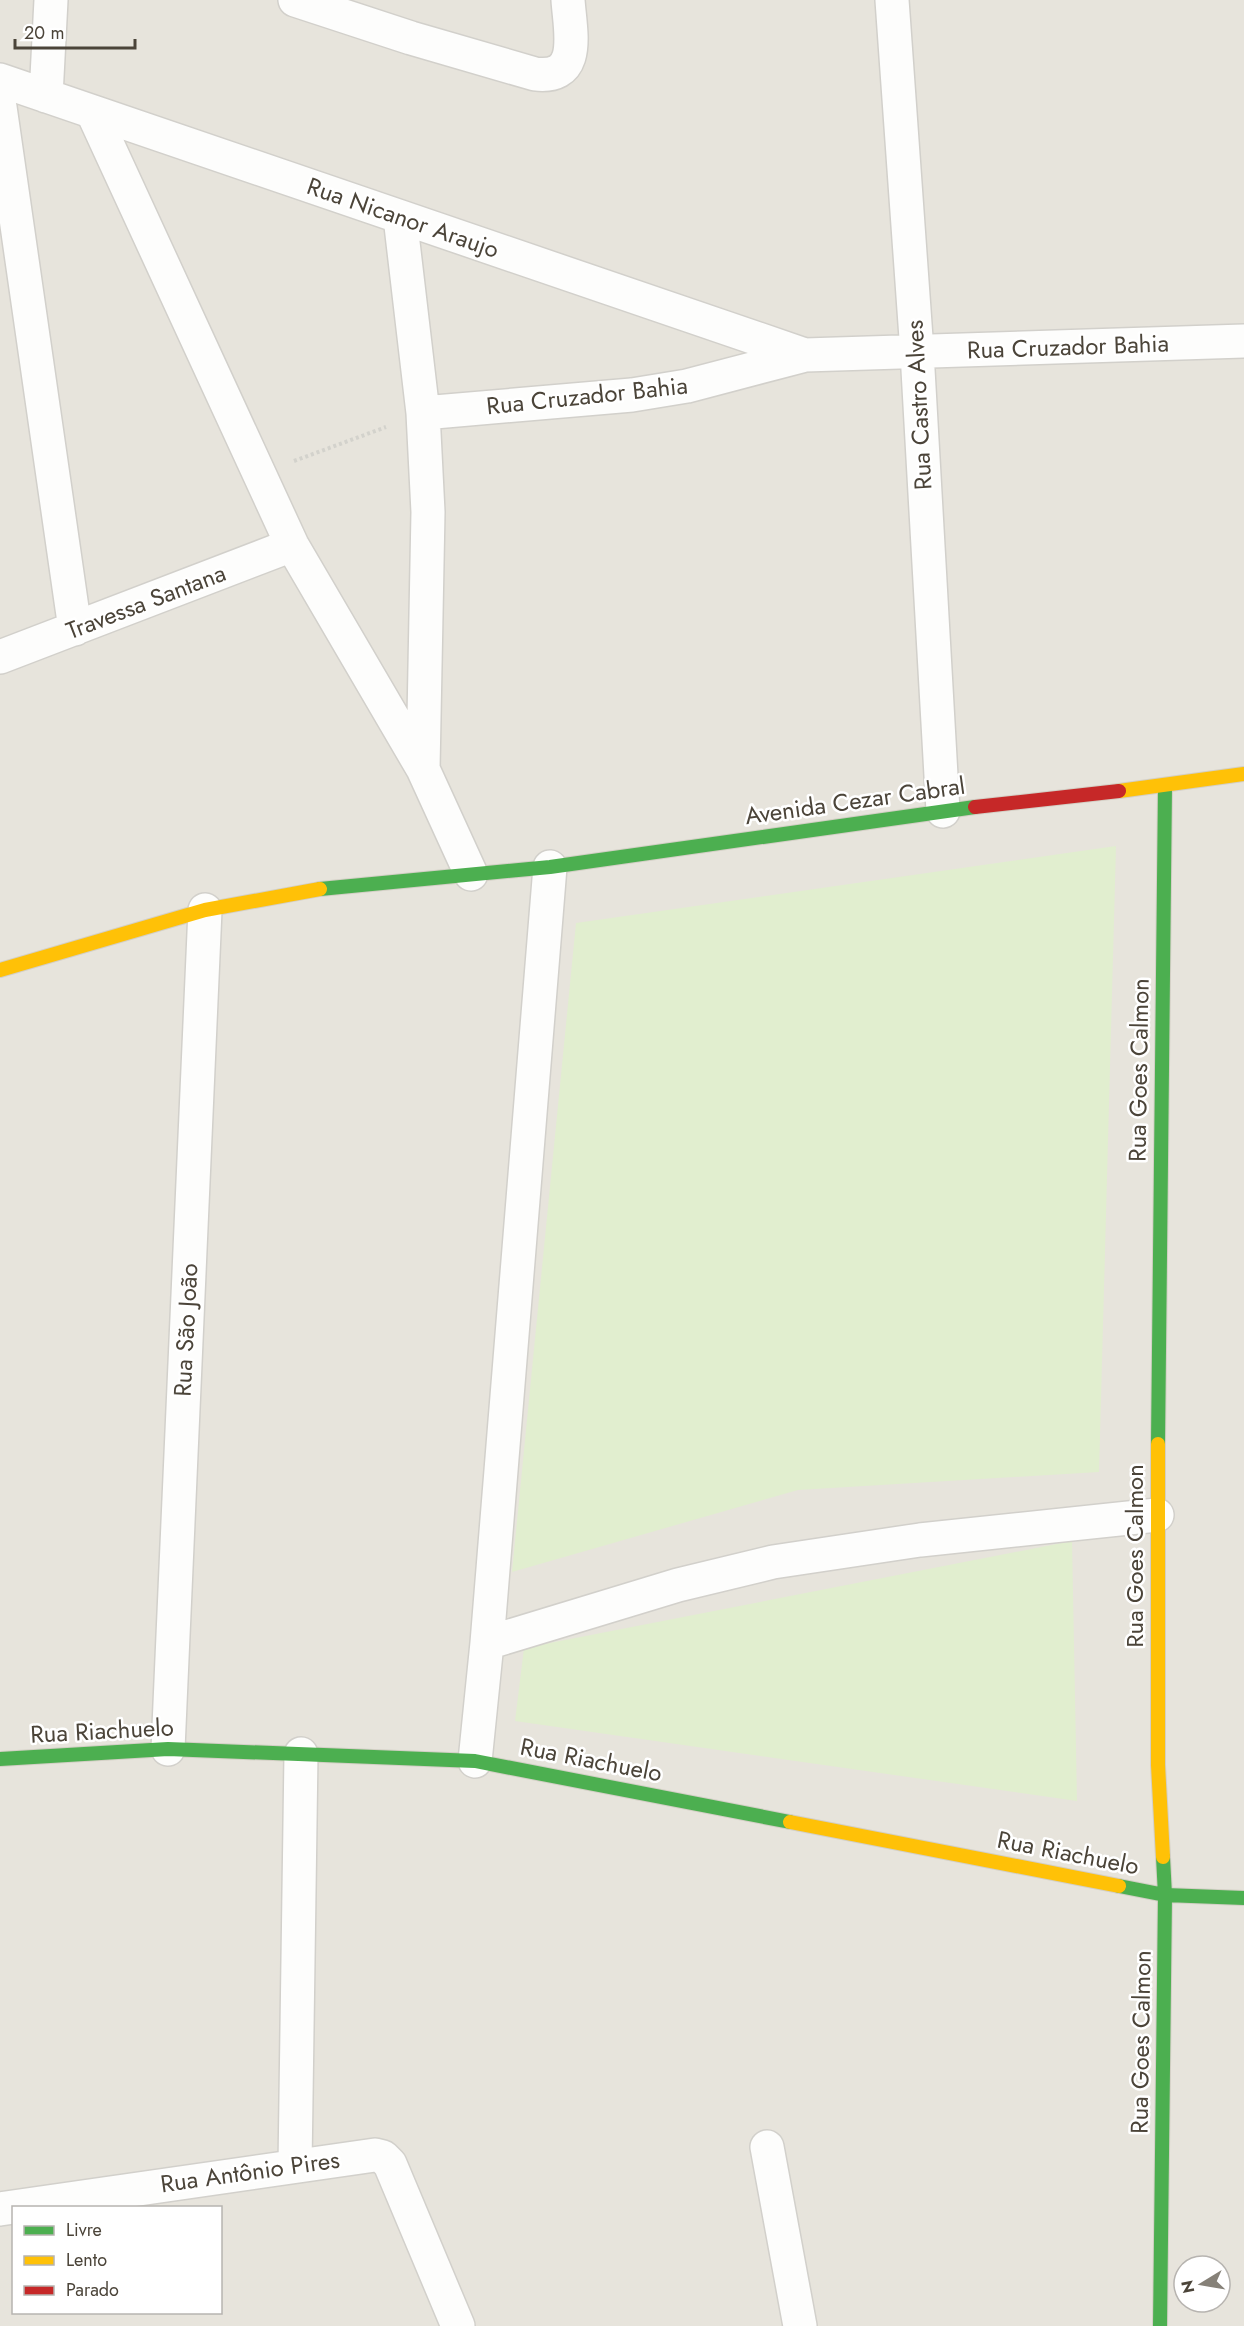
<svg xmlns="http://www.w3.org/2000/svg" width="1244" height="2326" font-family="Jost,sans-serif">
	<rect width="100%" height="100%" fill="#f4f2ee"/>
	<!-- residential -->
	<path fill="#e7e4dc" fill-rule="evenodd" d="M0,0H1244V2326H0ZM14,2208H220V2312H14ZM1184,2266H1220V2302H1184Z"/>
	<!-- green -->
	<path fill="#e1eecf" d="M1116,846L1099,1472L798,1490L512,1572L576,923Z
		M1072,1541L1077,1801L515,1721L524,1648Z"/>
	<g fill="none" stroke-linecap="round" stroke-linejoin="round">
		<defs>
			<path id="street" d="M295,0L411,38L535,74C583,80 570,31 568,0
				M892,0L917,352L943,811
				M0,80L805,355
				M46,96L51,0
				M0,107L75,629
				M93,113L292,545L423,769L471,874
				M400,217L423,413L428,512L423,769
				M423,413L632,395L687,386L805,355L1244,341
				M0,657L292,545
				M487,1643L678,1585L773,1562L920,1540L1157,1515
				M168,1749L205,910
				M475,1761L487,1643L550,867
				M767,2147L800,2326
				M295,2166L301,1754
				M0,2209L375,2155L383,2157L390,2164L458,2326"/>
			<path id="fast" d="M320,889L550,867L975,807
				M1158,1444L1165,786
				M0,1759L168,1749L475,1761L790,1822
				M1119,1886L1165,1895L1244,1898
				M1160,2326L1165,1895L1163,1857"/>
			<path id="slow" d="M1119,791L1244,774
				M0,970L205,910L320,889
				M1158,1444V1765L1163,1857
				M790,1822L1119,1886"/>
			<path id="jam" d="M975,807L1119,791"/>
		</defs>
		<!-- street casing -->
		<use href="#street" stroke="#d2d0cb" stroke-width="36"/>
		<!-- fast casing -->
		<use href="#fast" stroke="#d3cfc5" stroke-width="16"/>
		<!-- slow casing -->
		<use href="#slow" stroke="#d3cfc5" stroke-width="16"/>
		<!-- jam casing -->
		<use href="#jam" stroke="#d3cfc5" stroke-width="16"/>
		<!-- path -->
		<path stroke="#d3d2cc" stroke-width="4" stroke-dasharray="3 3" stroke-linecap="butt" d="M294,461L386,427"/>
		<!-- street -->
		<use href="#street" stroke="#fdfdfc" stroke-width="33"/>
		<!-- fast -->
		<use href="#fast" stroke="#4caf50" stroke-width="14"/>
		<!-- slow -->
		<use href="#slow" stroke="#ffc107" stroke-width="14"/>
		<!-- jam -->
		<use href="#jam" stroke="#c62828" stroke-width="14"/>
	</g>
	<g text-anchor="middle" stroke-width="5" stroke-linejoin="round" paint-order="stroke">
		<!-- street labels -->
		<g font-size="24" fill="#4b4439" stroke="#fff">
			<text transform="translate(403 218) rotate(19)" y="8">Rua Nicanor Araujo</text>
			<text transform="translate(1068 347) rotate(-2)" y="8">Rua Cruzador Bahia</text>
			<text transform="translate(587 396) rotate(-6)" y="8">Rua Cruzador Bahia</text>
			<text transform="translate(919 405) rotate(-93)" y="8">Rua Castro Alves</text>
			<text transform="translate(146 602) rotate(-21)" y="8">Travessa Santana</text>
			<text transform="translate(855 801) rotate(-8)" y="8">Avenida Cezar Cabral</text>
			<text transform="translate(1139 1070) rotate(-89)" y="8">Rua Goes Calmon</text>
			<text transform="translate(186 1330) rotate(-87)" y="8">Rua São João</text>
			<text transform="translate(1135 1556) rotate(-90)" y="8">Rua Goes Calmon</text>
			<text transform="translate(102 1731) rotate(-3)" y="8">Rua Riachuelo</text>
			<text transform="translate(591 1760) rotate(11)" y="8">Rua Riachuelo</text>
			<text transform="translate(1068 1853) rotate(11)" y="8">Rua Riachuelo</text>
			<text transform="translate(1141 2042) rotate(-89)" y="8">Rua Goes Calmon</text>
			<text transform="translate(250 2172) rotate(-8)" y="8">Rua Antônio Pires</text>
		</g>
	</g>
	<!-- legend -->
	<rect x="12" y="2206" width="210" height="108" fill="#ffffff" stroke="#b7b4b0" stroke-width="1.5"/>
	<rect x="24" y="2226" width="30" height="9" fill="#4caf50" stroke="#b7b4b0" stroke-width="1.5"/>
	<text x="66" y="2236" font-size="18" fill="#4b4439">Livre</text>
	<rect x="24" y="2256" width="30" height="9" fill="#ffc107" stroke="#b7b4b0" stroke-width="1.5"/>
	<text x="66" y="2266" font-size="18" fill="#4b4439">Lento</text>
	<rect x="24" y="2286" width="30" height="9" fill="#c62828" stroke="#b7b4b0" stroke-width="1.5"/>
	<text x="66" y="2296" font-size="18" fill="#4b4439">Parado</text>
	<!-- north arrow -->
	<g transform="translate(1202 2284) rotate(259)"><circle r="28" fill="#ffffff" stroke="#b7b4b0" stroke-width="1.5"/>
	<path d="M0-4.5L10 22L0 15L-10 22Z" fill="#868178"/>
	<text y="-9" font-size="16" font-weight="bold" text-anchor="middle" fill="#4b4439">N</text>
	</g>
	<!-- scale -->
	<path d="M15 39v9h120v-9" fill="none" stroke="#4b4439" stroke-width="3"/>
	<text x="24" y="39" font-size="18" fill="#4b4439" stroke="#ffffff" stroke-width="4.5" paint-order="stroke">20 m</text>
</svg>
